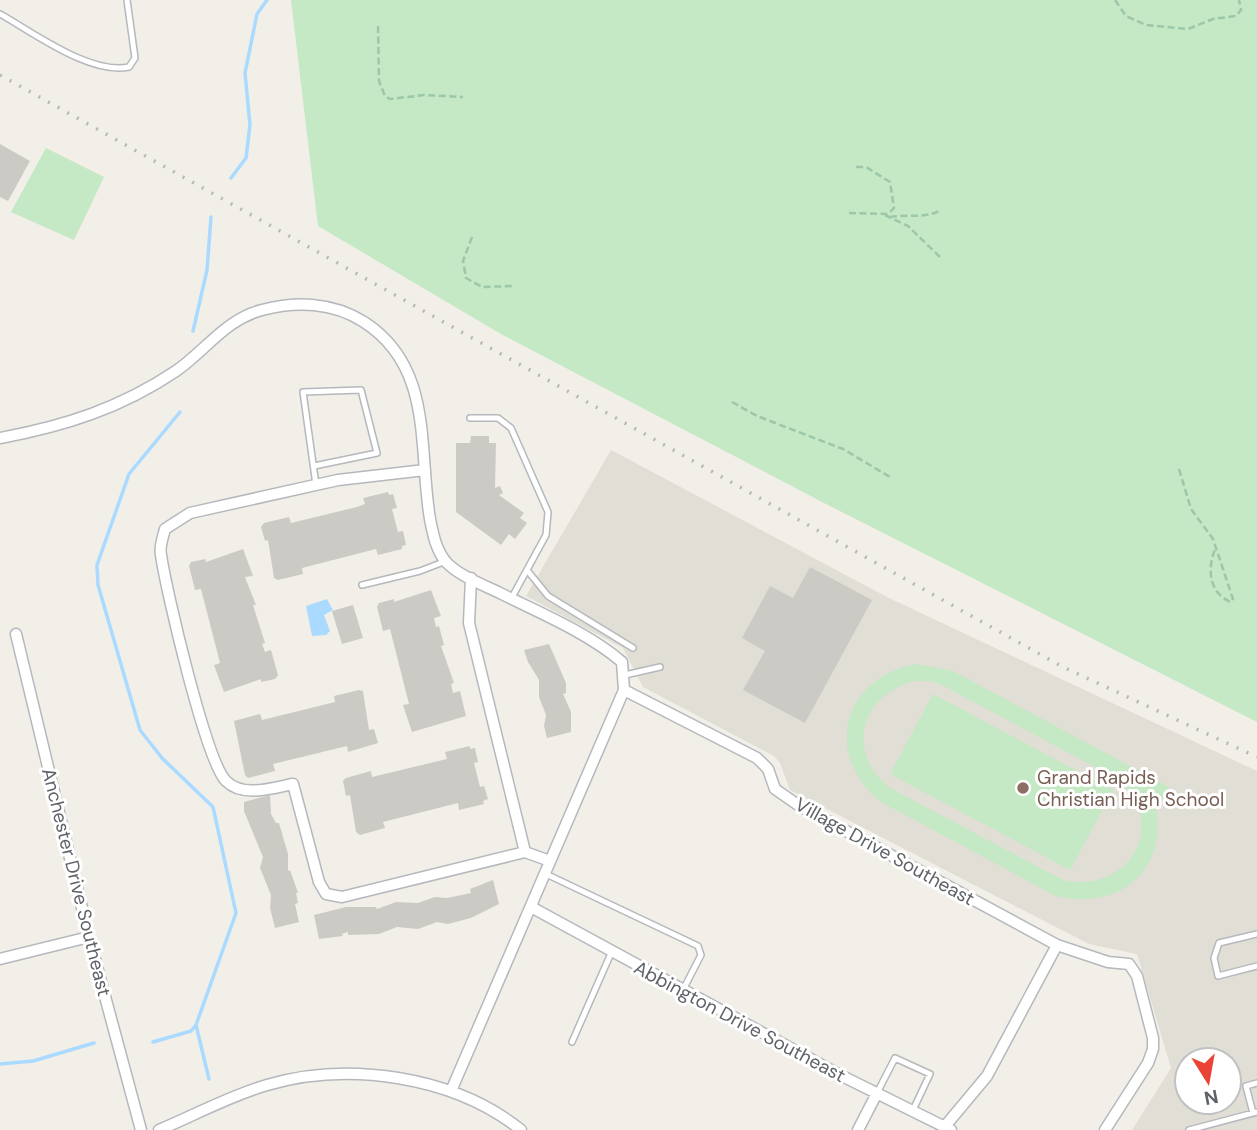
<svg xmlns="http://www.w3.org/2000/svg" width="1257" height="1130" font-family="'DM Sans',sans-serif">
	<rect width="100%" height="100%" fill="#f1efe8"/>
	<!-- education -->
	<path fill="#e1ded6" fill-rule="evenodd" d="M611,450L889,598L1257,771V1130H1132L1171,1068L1137,954L1089,944L790,790L780,763L774,756L643,687L623,648L526,596ZM1187,1060H1229V1102H1187Z"/>
	<!-- green -->
	<path fill="#c5e8c5" fill-rule="evenodd" d="M291,0H1257V722L824,503L501,334L318,226Z
		M46,148L104,177L74,240L11,212Z
		M916,664L953,671L1169,787L1161,801L1153,798C1173,865 1123,912 1056,896L883,803C822,757 841,678 916,664ZM914,681H931L944,686L1117,779C1170,824 1129,895 1063,880L890,788C845,752 860,696 914,681Z
		M933,694L1113,790L1070,870L890,774Z"/>
	<!-- water -->
	<path fill="#aadaff" d="M327,599L333,610L324,615L330,631L326,635L312,636L306,606Z"/>
	<g fill="none" stroke-linecap="round" stroke-linejoin="round">
		<!-- stream -->
		<path stroke="#aadaff" stroke-width="3.5" d="M231,178L246,158L250,125L245,73L257,14L267,0
			M193,331L207,270L211,217
			M180,412L129,474L97,565L98,585L140,730L162,758L213,807L236,913L196,1025L209,1079
			M153,1042L191,1031L196,1025
			M0,1064L33,1061L94,1043"/>
	</g>
	<!-- building -->
	<path fill="#cccac5" d="M0,144L30,161L8,201L0,197Z
		M471,436H489V443H496L495,488L500,486L503,493L499,495L524,513L520,518L527,523L515,539L509,534L501,545L456,512V443H470Z
		M388,492L389,495L393,494L397,508L392,509L398,532L403,531L406,545L402,546V549L378,555L376,549L302,568L303,574L278,580L274,578L268,540L265,541L261,527L264,523L289,517L291,523L357,507L365,504L363,498Z
		M243,549L253,576L245,577L256,605H253L265,643L262,644L265,652L271,650L278,675L275,679L261,682V679L224,692L214,665L220,663L201,589L195,590L189,566L191,562L205,559L206,562Z
		M810,567L872,600L805,723L743,690L765,651L742,638L770,586L793,598Z
		M431,590L441,616L434,618L436,627L439,626L444,645L441,646L454,683L451,684L453,693L460,691L466,716L412,732L403,705L409,704L390,629L383,631L377,607L379,603L394,599V602Z
		M353,605L363,638L342,644L332,611Z
		M549,644L566,683V693L563,694L571,712V732L547,738L544,726L546,715L539,697V680L528,662L524,650Z
		M359,690L363,691L369,730L374,729L378,743L348,752L347,746L273,764L275,771L248,778L245,775L234,721L260,714L262,720L335,702L334,696Z
		M470,746V749L475,748L478,762L474,763L480,787L484,786L488,799L483,801L484,804L459,810L458,803L383,822L385,828L360,835L356,832L350,795L346,796L343,781L346,778L371,771L372,777L447,759L445,752Z
		M270,795L271,814L276,823H279L288,854V871L290,870L298,893H296L298,903L295,904L299,922L275,928L270,908L271,895L260,868L263,857L244,811V802Z
		M493,880L499,904L471,918L448,924L437,922L418,929L397,927L379,934L348,935V932L342,934L343,936L319,939L314,915L346,907H376L377,909L396,902L418,903L435,897L447,898L471,893L470,889Z"/>
	<g fill="none" stroke-linecap="round" stroke-linejoin="round">
		<defs>
			<path id="service" d="M0,14C34,33 90,75 129,67L135,58L127,0
				M470,418H498L511,428L548,512L546,535L511,599
				M314,466L377,453L361,390L303,392L316,485
				M527,570L548,596L633,648
				M362,585L420,571L446,561
				M625,675L660,667
				M546,874L698,946L701,955L683,990
				M1257,934L1219,943L1214,958L1218,976L1257,966
				M572,1042L612,951
				M877,1093L895,1058L930,1074L913,1110
				M1253,1113L1246,1086L1257,1083
				M1189,1130L1257,1112"/>
			<path id="minor" d="M0,438C65,426 121,408 176,371C205,351 226,319 262,310C296,301 333,302 364,322C434,367 418,448 430,519C433,534 436,551 447,563C461,577 484,585 502,594C542,614 588,633 622,662L624,690L451,1091
				M425,470L338,480L190,513L165,529C163,537 159,547 161,555C166,590 206,761 226,781C243,798 272,788 293,784L319,882L326,894L342,897L525,852
				M471,578L469,623L525,852L550,861
				M16,634L89,937L141,1130
				M624,690L757,758L768,769L775,789L798,805L1057,945L1108,962L1129,964L1137,976L1153,1038V1049L1148,1063L1105,1130
				M531,907L840,1075L951,1130
				M0,959L89,937
				M946,1125L987,1076L1057,945
				M159,1130C195,1115 229,1096 267,1085C348,1061 454,1076 521,1130
				M858,1130L877,1093"/>
		</defs>
		<!-- service casing -->
		<use href="#service" stroke="#b5b8bc" stroke-width="8"/>
		<!-- minor casing -->
		<use href="#minor" stroke="#b5b8bc" stroke-width="13"/>
		<!-- path -->
		<path stroke="#9cc7a9" stroke-width="2.5" stroke-dasharray="7 3.5" stroke-linecap="butt" d="M1115,0L1126,16L1146,25L1188,29L1213,19L1236,16L1241,10L1239,0
			M378,26L379,81L385,96L390,99L424,95L463,97
			M849,213L888,214L894,208L890,182L866,167H854
			M885,215L908,226L942,259
			M890,217C907,214 926,219 941,210
			M472,237L463,261L466,278L482,287L513,286
			M732,402L757,416L843,449L890,477
			M1179,469L1191,509L1213,539L1233,599L1231,602C1208,593 1207,567 1216,547"/>
		<!-- service -->
		<use href="#service" stroke="#fff" stroke-width="5"/>
		<!-- minor -->
		<use href="#minor" stroke="#fff" stroke-width="10"/>
		<!-- rail -->
		<path stroke="#b6b7b8" stroke-width="3.5" stroke-dasharray="2 9" stroke-linecap="butt" d="M0,75L1063,667L1257,757"/>
	</g>
	<!-- markers -->
	<circle fill="#8d6e63" stroke="#fff" stroke-width="2.5" cx="1023" cy="788" r="7"/>
	<g text-anchor="middle" stroke-width="6" stroke-linejoin="round" paint-order="stroke">
		<!-- education labels -->
		<g font-size="19" fill="#785e54" stroke="#fff" text-anchor="start">
			<text x="1037" y="784">Grand Rapids<tspan x="1037" dy="22">Christian High School</tspan></text>
		</g>
		<!-- street labels -->
		<g font-size="19" fill="#5f6368" stroke="#fff">
			<text transform="translate(885 851) rotate(29)" y="7">Village Drive Southeast</text>
			<text transform="translate(77 882) rotate(76)" y="7">Anchester Drive Southeast</text>
			<text transform="translate(740 1021) rotate(28)" y="7">Abbington Drive Southeast</text>
		</g>
	</g>
	<!-- north arrow -->
	<g transform="translate(1208 1081) rotate(169)"><circle r="33" fill="#ffffff" stroke="#bfc1c3" stroke-width="2"/>
	<path d="M0-5L12 26L0 18L-12 26Z" fill="#ea4335"/>
	<text y="-10" font-size="19" font-weight="bold" text-anchor="middle" fill="#5f6368">N</text>
	</g>
</svg>
